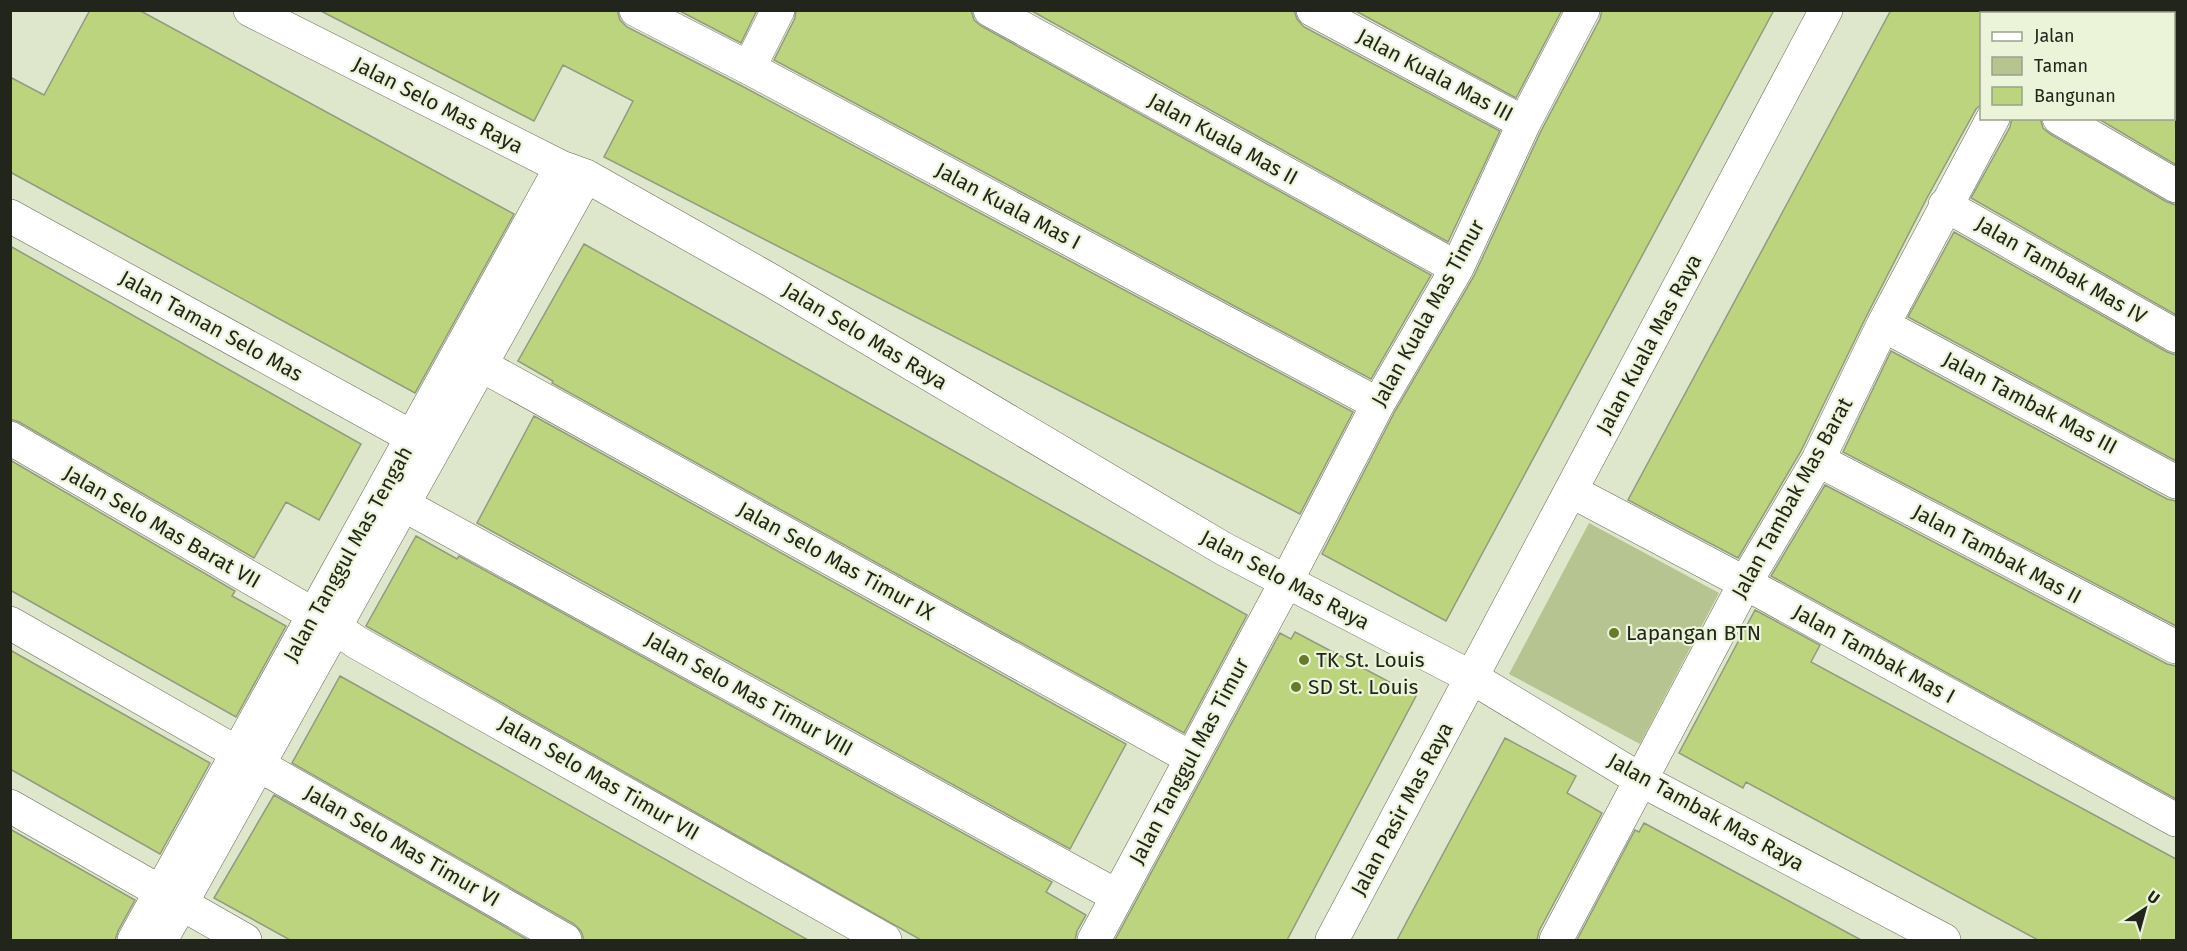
<svg xmlns="http://www.w3.org/2000/svg" width="2187" height="951" font-family="'Fira Sans',sans-serif">
	<rect width="100%" height="100%" fill="#dee6cb"/>
	<!-- green -->
	<path fill="#b5c490" d="M1589,523L1719,593L1640,744L1509,674Z"/>
	<!-- building -->
	<path fill="#bcd47d" stroke="#929a81" stroke-width="1.5" d="M90,10H139L514,214L415,393L10,172V77L44,95Z
		M319,10H617L620,20L627,27L740,85L1353,412L1300,514L604,157L633,101L563,65L534,121Z
		M678,10H757L741,43Z
		M796,10H971L974,20L981,26L1431,275L1371,379L774,60L795,18Z
		M1030,10H1294L1297,19L1304,27L1500,131L1448,242Z
		M1354,10H1562L1516,98Z
		M1602,10H1774L1446,621L1322,554L1394,413L1474,276L1541,131L1600,19Z
		M1891,10H1982V104L1976,109L1928,196L1866,317L1801,451L1738,558L1628,500Z
		M2012,118H2040L2043,128L2050,134L2167,202L2176,205V315L1971,198L2010,127Z
		M2097,118H2176V165Z
		M1954,232L2167,352L2176,355V461L1908,317Z
		M584,244L1247,615L1184,733L552,383L553,381L518,361Z
		M10,246L361,444L319,520L286,502L254,558L19,422L10,419Z
		M1891,351L2167,499L2176,501V626L1843,452Z
		M534,416L1126,744L1070,849L477,523Z
		M10,460L235,591L232,596L286,626L236,717L10,590Z
		M1825,485L2167,664L2176,666V799L1771,576Z
		M416,536L457,559L459,556L1052,882L1046,892L1086,915L1077,931L1075,940H921L366,626Z
		M1755,610L1820,645L1811,662L2176,859V940H2038L1746,782L1743,788L1679,753Z
		M1295,632L1416,696L1287,940H1115L1280,633L1291,639Z
		M10,650L210,763L160,854L10,769Z
		M340,676L431,727L808,940H584L581,931L574,924L292,763Z
		M1505,738L1576,776L1567,793L1602,813L1539,931L1537,940H1397Z
		M274,795L528,940H290L214,898Z
		M1644,823L1763,887L1861,940H1577L1635,830L1639,832Z
		M10,829L135,900L118,931L115,940H10Z"/>
	<g fill="none" stroke-linecap="round" stroke-linejoin="round">
		<defs>
			<path id="minor" d="M250,10L561,167L586,176L772,281L1224,549L1471,677L1641,780L1944,940
				M636,10L749,68L1378,404
				M990,10L1457,268
				M1313,10L1524,123
				M2135,10L2140,14
				M2052,14L2054,10
				M2174,32L2176,33
				M749,68L778,10
				M2059,118L2176,186
				M1945,205L2176,336
				M10,216L412,437
				M1883,325L2176,482
				M481,365L1191,758
				M10,438L335,627L356,642L885,940
				M1818,460L2176,647
				M1571,491L1745,583L2176,820
				M384,494L1117,896
				M10,623L565,940
				M10,806L245,940
				M134,940L561,167
				M161,940L586,176
				M1094,940L1286,582L1378,404L1457,268L1524,123L1583,10
				M1556,940L1745,583L1818,460L1883,325L1993,118"/>
			<path id="tertiary" d="M1332,940L1826,10"/>
		</defs>
		<!-- minor casing -->
		<use href="#minor" stroke="#646b53" stroke-width="34"/>
		<!-- tertiary casing -->
		<use href="#tertiary" stroke="#646b53" stroke-width="34"/>
		<!-- minor -->
		<use href="#minor" stroke="#fff" stroke-width="33"/>
		<!-- tertiary -->
		<use href="#tertiary" stroke="#fff" stroke-width="33"/>
	</g>
	<!-- markers -->
	<g fill="#687b2b" stroke="#ebf4d8" stroke-width="2">
		<circle cx="1614" cy="633" r="6"/>
		<circle cx="1304" cy="660" r="6"/>
		<circle cx="1296" cy="687" r="6"/>
	</g>
	<g text-anchor="middle" stroke-width="4.5" stroke-linejoin="round" paint-order="stroke">
		<!-- street labels -->
		<g font-size="21" fill="#22251b" stroke="#ebf4d8">
			<text transform="translate(1435 75) rotate(28)" y="7">Jalan Kuala Mas III</text>
			<text transform="translate(438 105) rotate(27)" y="7">Jalan Selo Mas Raya</text>
			<text transform="translate(1223 139) rotate(29)" y="7">Jalan Kuala Mas II</text>
			<text transform="translate(1008 206) rotate(28)" y="7">Jalan Kuala Mas I</text>
			<text transform="translate(2061 270) rotate(30)" y="7">Jalan Tambak Mas IV</text>
			<text transform="translate(1428 313) rotate(-61)" y="7">Jalan Kuala Mas Timur</text>
			<text transform="translate(211 326) rotate(29)" y="7">Jalan Taman Selo Mas</text>
			<text transform="translate(865 336) rotate(31)" y="7">Jalan Selo Mas Raya</text>
			<text transform="translate(1649 344) rotate(-62)" y="7">Jalan Kuala Mas Raya</text>
			<text transform="translate(2030 403) rotate(28)" y="7">Jalan Tambak Mas III</text>
			<text transform="translate(1792 498) rotate(-61)" y="7">Jalan Tambak Mas Barat</text>
			<text transform="translate(162 527) rotate(30)" y="7">Jalan Selo Mas Barat VII</text>
			<text transform="translate(348 554) rotate(-61)" y="7">Jalan Tanggul Mas Tengah</text>
			<text transform="translate(1997 554) rotate(28)" y="7">Jalan Tambak Mas II</text>
			<text transform="translate(836 561) rotate(29)" y="7">Jalan Selo Mas Timur IX</text>
			<text transform="translate(1285 580) rotate(28)" y="7">Jalan Selo Mas Raya</text>
			<text transform="translate(1874 654) rotate(29)" y="7">Jalan Tambak Mas I</text>
			<text transform="translate(749 694) rotate(29)" y="7">Jalan Selo Mas Timur VIII</text>
			<text transform="translate(1189 761) rotate(-62)" y="7">Jalan Tanggul Mas Timur</text>
			<text transform="translate(599 778) rotate(30)" y="7">Jalan Selo Mas Timur VII</text>
			<text transform="translate(1402 809) rotate(-62)" y="7">Jalan Pasir Mas Raya</text>
			<text transform="translate(1706 812) rotate(29)" y="7">Jalan Tambak Mas Raya</text>
			<text transform="translate(402 846) rotate(30)" y="7">Jalan Selo Mas Timur VI</text>
		</g>
		<!-- poi labels -->
		<g font-size="21" fill="#22251b" stroke="#ebf4d8" text-anchor="start">
			<text x="1626" y="640">Lapangan BTN</text>
			<text x="1316" y="667">TK St. Louis</text>
			<text x="1308" y="694">SD St. Louis</text>
		</g>
	</g>
	<!-- border -->
	<rect width="2187" height="951" fill="none" stroke="#22251b" stroke-width="24"/>
	<!-- legend -->
	<rect x="1980" y="12" width="195" height="108" fill="#ebf4d8" stroke="#9ba18c" stroke-width="1.5"/>
	<rect x="1992" y="32" width="30" height="9" fill="#ffffff" stroke="#9ba18c" stroke-width="1.5"/>
	<text x="2034" y="42" font-size="18" fill="#22251b">Jalan</text>
	<rect x="1992" y="57" width="30" height="18" fill="#b5c490" stroke="#9ba18c" stroke-width="1.5"/>
	<text x="2034" y="72" font-size="18" fill="#22251b">Taman</text>
	<rect x="1992" y="87" width="30" height="18" fill="#bcd47d" stroke="#9ba18c" stroke-width="1.5"/>
	<text x="2034" y="102" font-size="18" fill="#22251b">Bangunan</text>
	<!-- north arrow -->
	<g transform="translate(2145 909) rotate(36)" stroke="#ebf4d8" stroke-width="4.5" paint-order="stroke">
	<path d="M0-4.5L10 22L0 15L-10 22Z" fill="#22251b"/>
	<text y="-9" font-size="16" font-weight="bold" text-anchor="middle" fill="#22251b">U</text>
	</g>
</svg>
